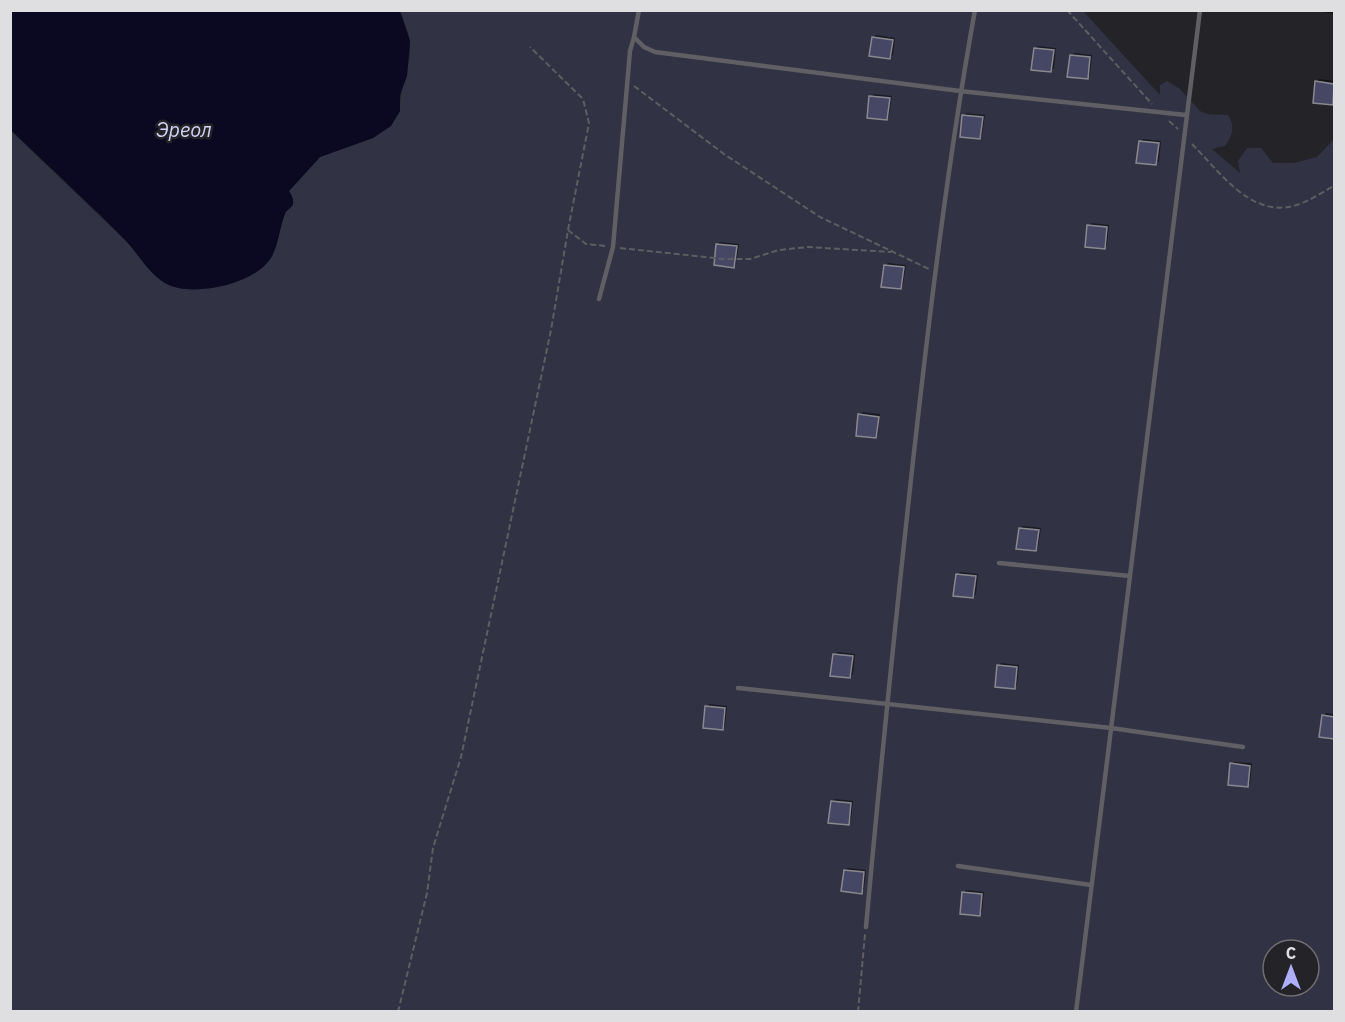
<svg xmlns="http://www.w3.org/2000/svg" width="1345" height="1022" font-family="'IBM Plex Sans',sans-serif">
	<rect width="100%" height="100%" fill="#232328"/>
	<!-- green -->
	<path fill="#313244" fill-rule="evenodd" d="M400,11H1083L1160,95V85L1167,81L1180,89L1200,111L1207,114L1228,115C1236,127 1232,136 1225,146L1212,149L1240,173L1238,161L1247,148H1261L1273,163H1294L1317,157L1334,139V1011H11L10,130L127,242L157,277L278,238L285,213L293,204V200L289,191L320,157L373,138L400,111C399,88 412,66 410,42C409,32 403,20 400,11ZM1273,950H1309V986H1273Z"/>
	<!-- water -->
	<path fill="#0b0821" d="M10,11H400L410,41L407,76L400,95V111L391,126L373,138L320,157L289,191C291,194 294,199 293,204C292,208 286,210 285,214C279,228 279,245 271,258C254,284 199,296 171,286C151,278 140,256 126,241C89,203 49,167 11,130Z"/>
	<!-- shadow -->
	<path fill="#0007" d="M1322,10H1334V14L1322,12Z
		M876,35L895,38L893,55L890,58L873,38Z
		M1038,46L1056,48L1054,68L1051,71L1035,49Z
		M1074,53L1092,55L1090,75L1087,78L1071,56Z
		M1319,79L1334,81V102L1333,104L1317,82Z
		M874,94L892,96L889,116L887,119L871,97Z
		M966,113L985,115L982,135L980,137L964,116Z
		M1143,139L1161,141L1159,161L1156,164L1140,142Z
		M1091,223L1109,225L1107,245L1104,248L1089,226Z
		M720,242L739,244L736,264L734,266L718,244Z
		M888,263L906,265L903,285L901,287L885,266Z
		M862,412L880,414L878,434L876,437L860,415Z
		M1023,526L1041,528L1038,547L1036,550L1020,528Z
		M960,572L978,574L976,594L973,596L957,575Z
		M837,652L855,654L853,674L850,677L834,655Z
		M1001,663L1019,665L1017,685L1015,687L999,666Z
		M709,704L727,706L725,726L723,728L707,707Z
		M1326,713L1334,714V737L1321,736L1323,716Z
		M1234,762L1252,763L1250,783L1247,786L1231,764Z
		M835,799L853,801L851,820L848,823L832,801Z
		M848,868L866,870L864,889L861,892L845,870Z
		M966,890L984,892L982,912L979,914L963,893Z"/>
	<!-- building -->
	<path fill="#464665" stroke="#89898f" stroke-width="1.5" d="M872,37L893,40L890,59L869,56Z
		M1034,48L1054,50L1051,72L1031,70Z
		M1070,55L1090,57L1088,79L1067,77Z
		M1315,81L1334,84L1333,105L1313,103Z
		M869,96L890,98L887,120L867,118Z
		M962,115L983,117L980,139L960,137Z
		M1139,141L1159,143L1156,165L1136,163Z
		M1087,225L1107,227L1105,249L1085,247Z
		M716,244L737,246L734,268L714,265Z
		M884,265L904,267L901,289L881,287Z
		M858,414L879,417L876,438L856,436Z
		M1019,528L1039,530L1036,551L1016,549Z
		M956,574L976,576L973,598L953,596Z
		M833,654L853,656L850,678L830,676Z
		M997,665L1017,667L1015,689L995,687Z
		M705,706L725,708L723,730L703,728Z
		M1322,715L1334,717V739L1319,737Z
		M1230,763L1250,766L1248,787L1228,785Z
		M831,801L851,803L849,825L828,823Z
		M844,870L864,872L862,894L841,891Z
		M962,892L982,894L980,916L960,914Z"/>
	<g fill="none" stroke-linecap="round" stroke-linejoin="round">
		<!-- path -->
		<path stroke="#5e5e62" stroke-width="2" stroke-dasharray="6 3" stroke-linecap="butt" d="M1067,10L1152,104
			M634,86L724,154L820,217L929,269
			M1169,121L1178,129
			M1192,144C1219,171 1250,217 1293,206C1307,203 1322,192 1334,186
			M568,230L586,244L606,246
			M620,248L724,259H750L779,250L808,247L891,252
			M398,1012L427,893L433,848L461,757L551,330L568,230L589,123L583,99L530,47
			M858,1012L865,934"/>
		<!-- service -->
		<path stroke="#5f5f64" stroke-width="4.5" d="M639,10L634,37L644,47L655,52L960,91L1186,115
			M599,299L613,247L630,51L634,37
			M999,563L1130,576
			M738,688L1111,728L1243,747
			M958,866L1091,885
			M866,927C880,772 896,616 913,461C930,310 948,160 975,10
			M1076,1012L1200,10"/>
	</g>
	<g text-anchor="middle" stroke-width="5" stroke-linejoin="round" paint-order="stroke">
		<!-- water labels -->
		<g font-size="20" font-style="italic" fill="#d2d3f6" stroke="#232328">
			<text x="184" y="137">Эреол</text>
		</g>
	</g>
	<!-- border -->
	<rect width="1345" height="1022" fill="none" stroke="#dfdfe2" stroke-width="24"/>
	<!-- north arrow -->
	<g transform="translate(1291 968)"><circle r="28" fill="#232328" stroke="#6e6e72" stroke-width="1.5"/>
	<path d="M0-4.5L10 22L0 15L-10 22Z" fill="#afaefa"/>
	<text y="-9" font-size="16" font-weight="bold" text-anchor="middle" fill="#dfdfe2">С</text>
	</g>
</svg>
